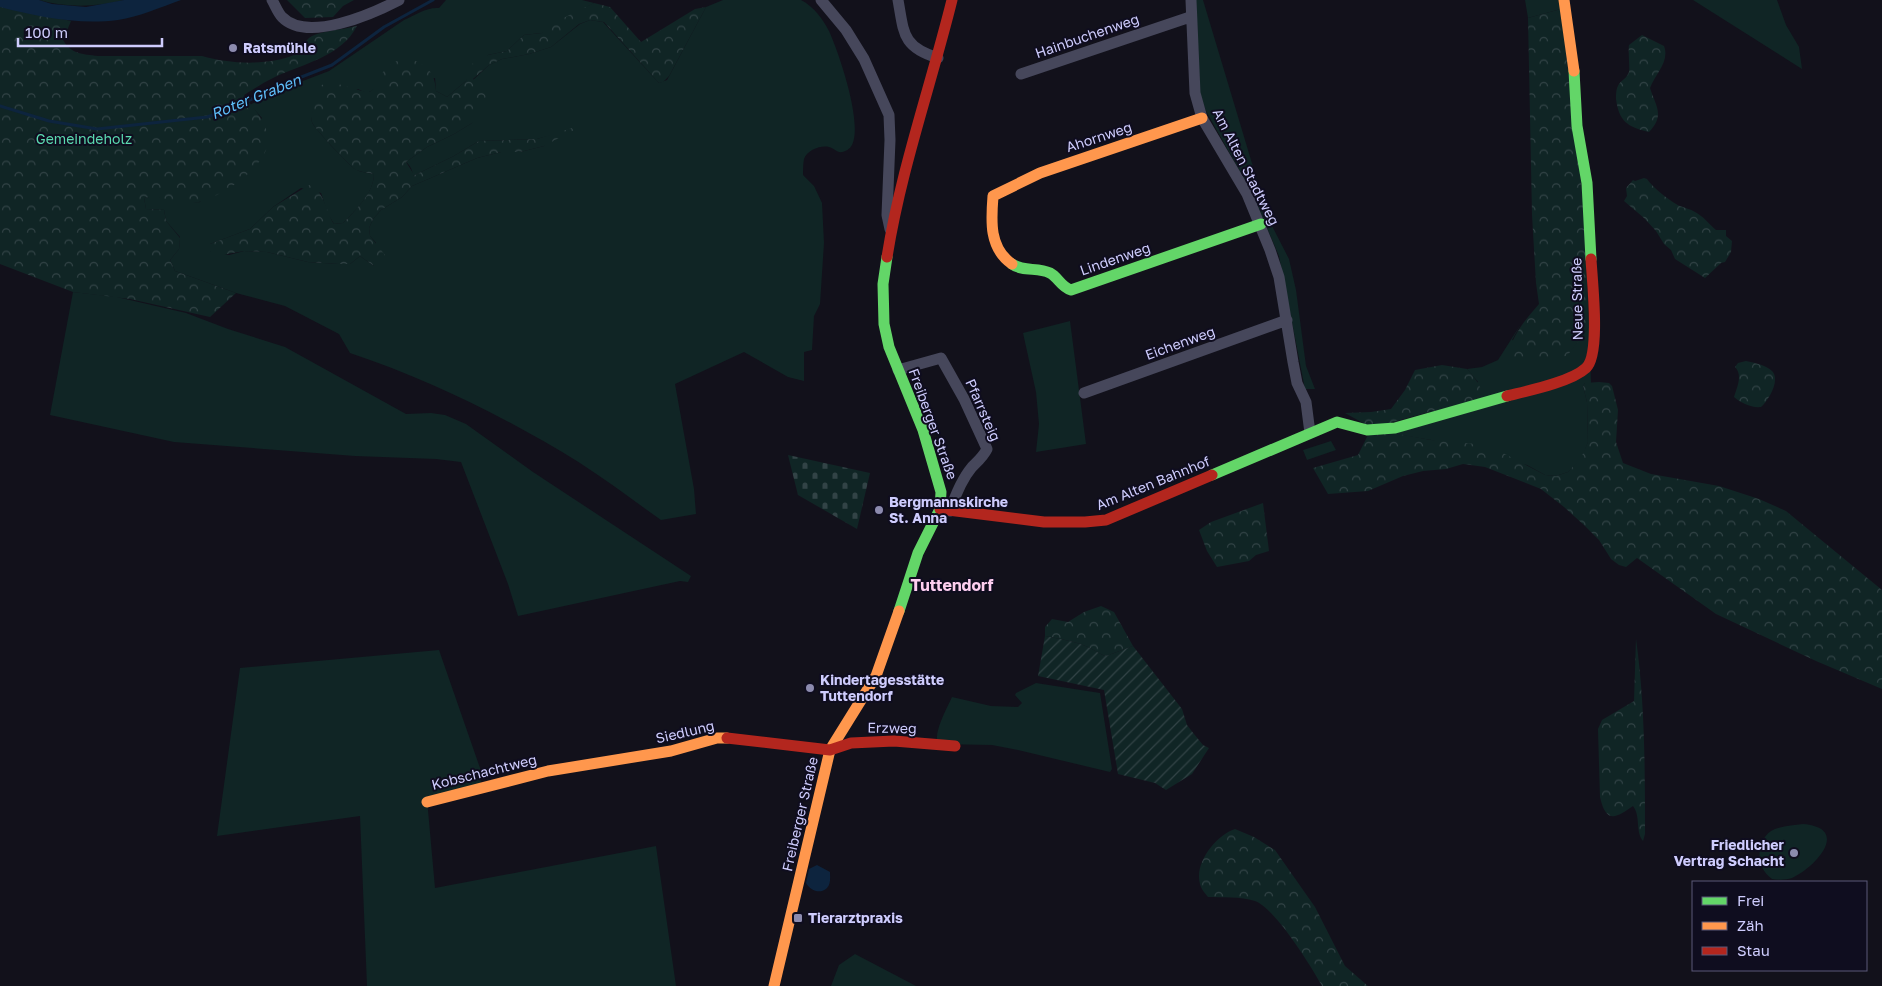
<svg xmlns="http://www.w3.org/2000/svg" width="1882" height="986" font-family="'Golos Text',sans-serif">
	<defs>
		<pattern id="forest-crowns" width="20" height="18" patternUnits="userSpaceOnUse" patternTransform="scale(1.25)"><rect width="20" height="18" fill="#102525"/><path d="M2 6a3 3 0 1 1 6 0M12 15a3 3 0 1 1 6 0" fill="none" stroke="#324346"/></pattern>
		<pattern id="cemetery-stones" width="16" height="16" patternUnits="userSpaceOnUse" patternTransform="scale(1.25)"><rect width="16" height="16" fill="#102525"/><path d="M2 7V4a2 2 0 0 1 4 0v3zM10 15v-3a2 2 0 0 1 4 0v3z" fill="#324346"/></pattern>
		<pattern id="garden-furrows" width="10" height="10" patternUnits="userSpaceOnUse" patternTransform="scale(1.25)"><rect width="10" height="10" fill="#102525"/><path d="M-1 1l2-2M0 10L10 0M9 11l2-2" fill="none" stroke="#324346"/></pattern>
	</defs>
	<rect width="100%" height="100%" fill="#12111b"/>
	<!-- green -->
	<path fill="#102525" d="M39,0H124C96,7 67,8 39,0Z
		M446,0H582L594,3L542,33L524,35L507,51L488,55L466,81L447,97L436,91L435,78L375,88C369,94 365,93 358,89L313,111C313,114 311,119 312,122C312,126 350,166 355,169C360,172 368,173 374,174C374,193 356,210 343,223L334,224L328,214L321,193L301,188L273,207L250,229L210,244V251L229,255L244,251L267,252L308,262L339,264H350L360,256L374,266L376,243L370,236L369,228L373,219L381,210L402,197L412,186L477,158L501,152H520L544,146L552,135L537,139L479,141L454,156L413,176C413,171 410,165 406,162L427,147L454,134L472,123L473,80L489,65L502,59L529,54L551,47L580,24L590,20L603,22L659,83L667,80L706,7L723,0H801C813,6 823,19 829,31C839,53 863,123 852,145C850,149 844,153 839,152C836,151 833,148 829,147C821,145 807,150 804,159C803,164 803,170 803,175L814,186L822,203L824,243L820,304L814,316L812,350L804,352V381L788,377L744,352L675,384L694,489L696,514L661,520C634,501 608,481 580,463C507,418 431,380 350,353L339,334L285,306L236,293L175,271L170,260L179,249L180,237L166,221L164,210L146,209L144,198C163,193 181,205 200,202L262,118L250,105L269,94L329,71L404,20C415,15 427,7 439,8Z
		M1196,0H1203L1269,220L1289,259L1296,290L1306,366L1315,389H1305L1279,256L1252,193L1206,111L1200,94Z
		M1525,0H1561V9L1528,18Z
		M1693,0H1777L1786,25L1799,47L1802,69Z
		M73,292L117,297L186,313L228,329L285,347L406,414L431,413L445,415L466,424L533,472L691,576L688,582L680,581L518,616L508,584L461,462L436,459L355,456L174,442L50,415Z
		M1070,321L1086,444L1036,452L1039,424L1036,392L1023,333Z
		M1521,324L1512,340L1567,355L1589,327L1591,383H1585L1583,386L1587,402L1588,442L1582,458L1568,472L1556,476L1545,475L1527,465L1431,440L1395,434L1478,382L1467,369L1482,367L1498,360Z
		M1331,441L1336,450L1307,460L1303,450Z
		M439,650L480,768L481,785L427,799L435,888L656,846L676,986H367L360,816L217,836L240,668Z
		M1036,683L1100,693L1112,769L1110,772L1018,750L992,745L938,744C933,733 947,708 952,697L991,706L1018,707L1022,703L1015,695L1016,693Z
		M1803,824C1851,828 1816,867 1792,878C1786,880 1778,880 1772,879C1768,876 1764,872 1762,867C1756,855 1761,834 1775,829C1784,826 1794,825 1803,824Z
		M855,954L916,986H831L839,965Z"/>
	<!-- forest -->
	<path fill="url(#forest-crowns)" d="M287,0H354L343,6L333,17L305,18Z
		M594,3L610,7L641,42L695,9L706,7L669,76L663,82L659,83L604,22L590,20L579,24L551,47L529,54L502,59L489,65L473,79L487,93L482,108L472,123L454,134L427,147L406,162L413,173V176L454,156L479,141L537,139L572,128L574,130L544,146L520,152H501L477,158L412,186L402,197L381,210L373,219L369,228L370,236L385,255L381,264L374,266L360,256L350,264H339L308,262L267,252L244,251L216,256L210,251V244L250,229L273,207L309,185C324,189 326,212 334,224L343,223C356,210 374,192 374,174C369,173 361,172 356,170C351,167 312,126 312,122C311,117 313,109 313,103C314,97 315,90 320,86C335,77 365,96 371,91C376,88 378,80 381,75C390,61 405,54 420,63C432,70 435,78 436,91L447,97L466,81L472,64L488,55L507,51L524,35L542,33L547,26Z
		M0,5L71,21L63,40C71,54 82,54 98,56H202C230,64 266,66 294,55C301,52 304,40 312,36C322,31 345,29 357,26C342,56 303,64 275,77C264,82 254,89 244,95C253,109 266,120 268,137C271,166 218,200 193,203C176,205 161,194 144,198L146,209L164,210L166,221L180,238L179,249L170,260L175,271L236,293L210,317L130,299L73,292L0,264Z
		M1561,9L1584,207L1589,327L1567,356L1526,361L1512,359L1508,354C1514,333 1525,320 1539,304L1536,283L1532,215L1528,18Z
		M1642,35L1664,46C1670,62 1655,74 1650,88C1656,107 1665,115 1649,132C1627,127 1619,121 1616,99C1616,95 1616,88 1619,84C1622,80 1627,78 1629,72C1630,69 1628,51 1629,45Z
		M1644,178L1647,179C1652,187 1671,202 1680,206C1685,208 1690,209 1695,212C1703,216 1709,224 1716,230H1726V236L1732,241L1731,252L1725,262L1721,263L1705,278L1675,259L1671,250L1664,244L1656,231L1644,218L1624,201L1627,196L1626,188L1633,180L1635,181Z
		M1746,361C1755,363 1766,365 1772,371C1781,380 1768,401 1761,407C1751,408 1741,403 1734,397C1737,387 1743,375 1735,367L1738,363Z
		M1442,365L1467,369C1475,378 1481,385 1483,397L1372,428L1345,413L1371,412L1391,409L1405,390L1415,370Z
		M1599,382L1609,383L1612,386L1618,410L1616,442L1623,463L1651,474L1719,486L1759,499L1786,511L1882,590V689L1816,661L1716,614L1637,558L1626,567L1619,565L1611,559L1599,540L1585,526L1564,507L1541,489L1485,467L1463,464L1446,469L1423,471L1403,476L1368,491L1328,494L1313,468L1358,455L1369,433L1387,432L1431,440L1477,444L1503,453L1545,475L1556,476L1568,472L1581,458L1588,442L1587,402L1583,386L1585,383Z
		M1263,503L1269,551L1256,555L1249,561L1217,567L1207,551L1199,530L1211,522Z
		M1101,606L1114,612L1133,646L1106,656C1099,654 1095,650 1088,647C1075,641 1060,639 1045,636V627L1052,619L1068,622L1084,612Z
		M1636,639C1645,703 1645,769 1645,834L1643,841C1635,831 1641,816 1633,806C1616,818 1606,824 1600,797L1598,729L1602,720L1634,701Z
		M1235,829L1254,837L1275,850L1315,907L1345,966L1368,986H1322C1311,966 1275,908 1255,901C1240,896 1223,898 1208,897C1205,893 1201,889 1200,884C1194,863 1216,835 1235,829Z"/>
	<!-- cemetery -->
	<path fill="url(#cemetery-stones)" d="M788,455L870,473L857,529L798,495Z"/>
	<!-- garden -->
	<path fill="url(#garden-furrows)" d="M1045,636C1060,639 1075,641 1088,647C1095,650 1099,654 1106,656L1133,646L1182,709L1187,725L1194,734L1203,745L1209,748L1192,774L1166,790L1155,783L1118,774L1104,690L1038,676Z"/>
	<!-- water -->
	<path fill="#0d243e" d="M0,0H39L52,4L86,7L124,0H181C161,7 139,17 118,20C78,25 39,17 0,7Z
		M817,865L830,872C830,877 831,884 827,888C820,895 810,890 806,883L809,869Z"/>
	<g fill="none" stroke-linecap="round" stroke-linejoin="round">
		<!-- stream -->
		<path stroke="#0d243e" stroke-width="3" d="M0,106L49,121L97,129L207,117L233,108L281,85L332,65L384,27L433,0"/>
		<!-- street -->
		<path stroke="#46475b" stroke-width="11" d="M272,0C275,5 278,13 282,17C307,43 372,14 399,0
			M821,0L846,30L864,59L889,115L890,140L887,215L890,229
			M898,0C904,33 902,47 938,58
			M1191,0L1195,93L1202,118L1247,194L1270,250L1279,277L1293,362L1297,383L1306,402L1310,433
			M1021,74L1190,17
			M898,370L941,358L964,399L987,449C983,457 978,461 972,467C962,479 955,496 950,511
			M1084,393L1287,320"/>
		<!-- fast -->
		<path stroke="#63d668" stroke-width="11" d="M1574,71L1577,126L1587,183L1591,259
			M887,257L883,284L884,324L889,347L923,430L941,492L940,509L918,553L899,611
			M1012,264C1023,272 1038,267 1050,273C1058,277 1061,287 1071,290L1261,224
			M1212,475L1337,422L1367,430L1395,428L1507,396"/>
		<!-- slow -->
		<path stroke="#ff974d" stroke-width="11" d="M1564,0L1574,71
			M1012,264C989,248 991,221 993,196L1040,173L1202,118
			M427,802L548,771L671,751L717,738H727
			M774,986L830,750L876,676L899,611"/>
		<!-- jam -->
		<path stroke="#b3261e" stroke-width="11" d="M887,257C901,169 931,85 952,0
			M1507,396C1527,391 1571,382 1586,368C1601,355 1592,280 1591,259
			M940,509L1044,522H1085L1106,520L1212,475
			M727,738L830,750L851,743L894,741L955,746"/>
	</g>
	<!-- markers -->
	<g fill="#8c8bae" stroke="#0f0d1f" stroke-width="2">
		<circle cx="233" cy="48" r="5"/>
		<circle cx="879" cy="510" r="5"/>
		<circle cx="810" cy="688" r="5"/>
		<circle cx="1794" cy="853" r="5"/>
		<rect x="793" y="913" width="10" height="10" rx="2.5"/>
	</g>
	<g text-anchor="middle" stroke-width="4" stroke-linejoin="round" paint-order="stroke">
		<!-- street labels -->
		<g font-size="14" fill="#ceccfd" stroke="#0f0d1f">
			<text transform="translate(1087 36) rotate(-19)" y="5">Hainbuchenweg</text>
			<text transform="translate(1099 137) rotate(-18)" y="5">Ahornweg</text>
			<text transform="translate(1246 167) rotate(63)" y="5">Am Alten Stadtweg</text>
			<text transform="translate(1115 259) rotate(-19)" y="5">Lindenweg</text>
			<text transform="translate(1577 299) rotate(-91)" y="5">Neue Straße</text>
			<text transform="translate(1180 343) rotate(-20)" y="5">Eichenweg</text>
			<text transform="translate(983 410) rotate(66)" y="5">Pfarrsteig</text>
			<text transform="translate(933 424) rotate(70)" y="5">Freiberger Straße</text>
			<text transform="translate(1153 483) rotate(-22)" y="5">Am Alten Bahnhof</text>
			<text transform="translate(892 728) rotate(1)" y="5">Erzweg</text>
			<text transform="translate(685 732) rotate(-13)" y="5">Siedlung</text>
			<text transform="translate(484 772) rotate(-14)" y="5">Kobschachtweg</text>
			<text transform="translate(800 814) rotate(-77)" y="5">Freiberger Straße</text>
		</g>
		<!-- poi labels -->
		<g font-size="14" font-weight="bold" fill="#ceccfd" stroke="#0f0d1f" text-anchor="start">
			<text x="243" y="53">Ratsmühle</text>
			<text x="889" y="507">Bergmannskirche<tspan x="889" dy="16">St. Anna</tspan></text>
			<text x="820" y="685">Kindertagesstätte<tspan x="820" dy="16">Tuttendorf</tspan></text>
			<text x="1784" y="850" text-anchor="end">Friedlicher<tspan x="1784" dy="16">Vertrag Schacht</tspan></text>
			<text x="808" y="923">Tierarztpraxis</text>
		</g>
		<!-- park labels -->
		<g font-size="14" fill="#5bdab0" stroke="#0f0d1f">
			<text x="84" y="144">Gemeindeholz</text>
		</g>
		<!-- water labels -->
		<g font-size="15" font-style="italic" fill="#5ebefa" stroke="#0f0d1f">
			<text transform="translate(256 97) rotate(-22)" y="5">Roter Graben</text>
		</g>
		<!-- quarter labels -->
		<g font-size="16" font-weight="bold" fill="#fdcef0" stroke="#0f0d1f">
			<text x="952" y="591">Tuttendorf</text>
		</g>
	</g>
	<!-- legend -->
	<rect x="1692" y="881" width="175" height="90" fill="#0f0d1f" stroke="#5b5978"/>
	<rect x="1702" y="897" width="25" height="8" fill="#63d668" stroke="#5b5978"/>
	<text x="1737" y="906" font-size="15" fill="#ceccfd">Frei</text>
	<rect x="1702" y="922" width="25" height="8" fill="#ff974d" stroke="#5b5978"/>
	<text x="1737" y="931" font-size="15" fill="#ceccfd">Zäh</text>
	<rect x="1702" y="947" width="25" height="8" fill="#b3261e" stroke="#5b5978"/>
	<text x="1737" y="956" font-size="15" fill="#ceccfd">Stau</text>
	<!-- scale -->
	<path d="M18 38v8h144v-8" fill="none" stroke="#ceccfd" stroke-width="2.5"/>
	<text x="25" y="38" font-size="15" fill="#ceccfd" stroke="#0f0d1f" stroke-width="4" paint-order="stroke">100 m</text>
</svg>
